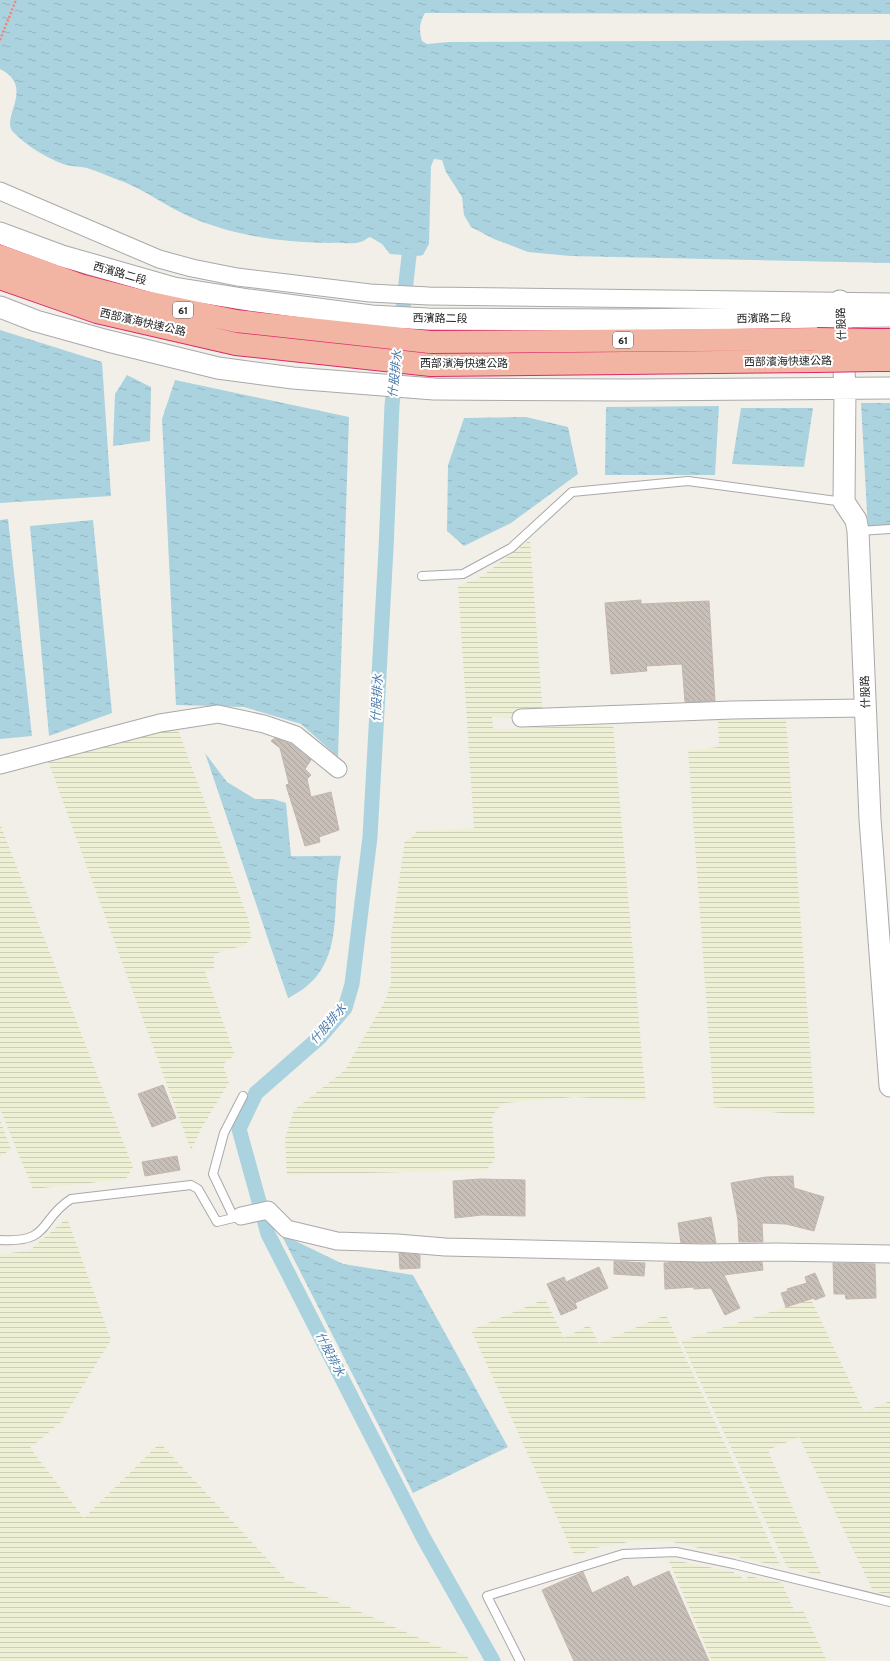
<svg xmlns="http://www.w3.org/2000/svg" width="890" height="1661" font-family="Overpass,'Noto Sans TC',sans-serif">
	<defs>
		<pattern id="farmland-rules" width="6" height="5" patternUnits="userSpaceOnUse"><rect width="6" height="5" fill="#eef0d5"/><path d="M0 2.5h6" fill="none" stroke="#ccceb7"/></pattern>
		<pattern id="water-ripples" width="26" height="14" patternUnits="userSpaceOnUse"><rect width="26" height="14" fill="#aad3df"/><path d="M2 4q2-2 4 0t4 0M15 11q2-2 4 0t4 0" fill="none" stroke="#92b5bf"/></pattern>
		<pattern id="building-back-hatch" width="6" height="6" patternUnits="userSpaceOnUse"><rect width="6" height="6" fill="#c7bfb8"/><path d="M-1 5l2 2M0 0l6 6M5-1l2 2" fill="none" stroke="#aba49e"/></pattern>
	</defs>
	<rect width="100%" height="100%" fill="#f2efe9"/>
	<!-- farmland -->
	<path fill="url(#farmland-rules)" d="M530,540L543,718L492,717L493,729L613,725L646,1101L574,1097L504,1103L496,1110L492,1118L495,1160L486,1170L287,1175L285,1139L294,1110L345,1070L386,999L391,982V936L405,840L411,838L417,831L474,828L458,586L481,577Z
		M786,719L815,1116L714,1107L688,750L719,747L718,720Z
		M177,727L249,921L251,938L245,945L214,954V968L205,972L235,1055L223,1064L229,1083L202,1127L191,1150L48,761Z
		M0,824L133,1167L126,1179L33,1189L0,1109Z
		M0,1120L11,1149L0,1157Z
		M67,1218L111,1340L61,1422L30,1448L84,1518L160,1443L286,1579L444,1649L466,1655L470,1661H0V1254L29,1251Z
		M545,1299L564,1338L589,1325L599,1343L666,1315L781,1567L673,1542L634,1541L595,1548L575,1557L471,1330Z
		M811,1299L864,1412L890,1401V1595L873,1591L799,1437L768,1450L822,1576L787,1567L681,1341Z
		M668,1559L733,1572L746,1580L748,1576L782,1583L795,1612L803,1610L827,1661H712Z"/>
	<!-- water -->
	<path fill="url(#water-ripples)" d="M0,0H890V14L425,13C419,23 419,30 422,41L427,44L448,42L890,40V263L570,256L528,252L494,239L471,227L464,215L462,197L446,172L442,160L434,159L431,166L429,244L423,255L415,256L390,254L382,244L370,237C367,238 363,242 360,242C352,245 341,242 332,243C284,243 233,236 188,216C166,206 146,191 124,182C112,178 100,172 87,168C80,166 71,167 63,164C45,157 27,146 13,132C0,117 36,87 0,69Z
		M0,330L102,362L111,496L0,503Z
		M127,375L151,387L150,441L113,446L115,394Z
		M175,380L349,417L338,757L301,724L244,707L176,705L162,419Z
		M861,403H890V530H868Z
		M719,406L715,475H605L606,407Z
		M741,408H813L804,467L732,464Z
		M526,417L568,427L578,474L511,523L464,546L447,531L448,465L464,418Z
		M8,519L32,736L0,739V520Z
		M93,520L112,713L49,736L30,526Z
		M205,753L227,782L255,799H273L286,803L291,856C308,857 324,855 341,856C339,865 338,874 337,884C334,931 338,974 288,998Z
		M281,1234L343,1264L413,1275L508,1447L413,1493Z"/>
	<g fill="none" stroke-linecap="round" stroke-linejoin="round">
		<!-- canal -->
		<path stroke="#aad3df" stroke-width="15" d="M409,256L392,405L386,549L370,837L352,984L345,1008L320,1037L256,1093L239,1129L268,1234L423,1537L493,1661"/>
	</g>
	<!-- building -->
	<path fill="url(#building-back-hatch)" stroke="#c4b6ab" d="M641,600V604L709,601L715,701L685,702L682,664L646,666L647,671L611,674L605,603Z
		M275,738L291,744L311,760L305,769L311,775L307,779L311,797L331,792L339,830L319,837L320,842L305,846L286,785L289,784L280,748L271,741Z
		M163,1085L176,1118L152,1127L138,1094Z
		M177,1156L180,1170L145,1176L142,1162Z
		M793,1176L794,1188L824,1197L814,1231L786,1224L762,1223L763,1242H739L738,1220L731,1183L766,1177Z
		M480,1179L525,1180V1216L482,1215L455,1218L453,1181Z
		M711,1217L716,1243H681L678,1223Z
		M399,1253L420,1255V1268L400,1269Z
		M614,1261L645,1263L644,1276L614,1274Z
		M680,1262H762L763,1270L724,1275L740,1308L725,1315L711,1288L694,1289V1287L665,1289L664,1263Z
		M833,1263L875,1264L876,1298L846,1299L845,1294H834Z
		M599,1267L608,1288L575,1303L577,1308L561,1315L547,1284L564,1277L566,1282Z
		M815,1273L825,1296L815,1300L814,1298L786,1307L781,1293L788,1291L787,1289L807,1283L805,1277Z
		M669,1571L709,1661H574L542,1590L583,1572L592,1593L628,1576L633,1587Z"/>
	<g fill="none" stroke-linecap="round" stroke-linejoin="round">
		<defs>
			<path id="service" d="M859,531L890,529
				M422,576L463,574L511,548L572,492L688,481L844,502
				M234,1218L213,1174L224,1133L243,1096
				M0,1240C52,1243 38,1220 71,1199L191,1185L198,1189L217,1222L241,1216
				M520,1661L487,1596L623,1554L676,1552L734,1564L890,1602"/>
			<path id="minor" d="M0,191L159,259L192,268L237,277L370,293L429,296L890,302
				M521,718L732,710L865,708
				M0,765L160,723L218,714L264,724L296,735L338,769
				M241,1216L268,1210L287,1229L337,1241L397,1243L445,1247L702,1253L776,1252L890,1254"/>
			<path id="tertiary" d="M0,233L62,256L174,288L249,300L371,316L428,319L627,320L890,316
				M840,301L845,388L844,502L856,520L858,531L870,819L890,1086
				M0,307L36,321L108,341L218,368L293,378L434,389L629,390L890,388"/>
			<path id="trunk" d="M0,256L83,286L141,301L236,321L430,342L817,339
				M0,278L97,312L236,344L431,365L816,361
				M873,340H890
				M876,360H890"/>
		</defs>
		<!-- service casing -->
		<use href="#service" stroke="#a9a9a9" stroke-width="10"/>
		<!-- minor casing -->
		<use href="#minor" stroke="#a9a9a9" stroke-width="19"/>
		<!-- tertiary casing -->
		<use href="#tertiary" stroke="#a9a9a9" stroke-width="23"/>
		<!-- trunk casing -->
		<use href="#trunk" stroke="#dc2a67" stroke-width="24"/>
		<!-- path -->
		<path stroke="#fa8072" stroke-width="2.5" stroke-dasharray="2 2" stroke-linecap="butt" d="M0,40L16,0"/>
		<!-- service -->
		<use href="#service" stroke="#fff" stroke-width="8"/>
		<!-- minor -->
		<use href="#minor" stroke="#fff" stroke-width="17"/>
		<!-- tertiary -->
		<use href="#tertiary" stroke="#fff" stroke-width="21"/>
		<!-- trunk -->
		<use href="#trunk" stroke="#f2b4a3" stroke-width="22"/>
		<defs>
			<path id="trunk-bridge" d="M817,339L873,340
				M816,361L876,360"/>
		</defs>
		<!-- trunk-bridge casing -->
		<use href="#trunk-bridge" stroke="#dc2a67" stroke-width="24" stroke-linecap="butt"/>
		<!-- trunk-bridge -->
		<use href="#trunk-bridge" stroke="#f2b4a3" stroke-width="22"/>
	</g>
	<g text-anchor="middle" stroke-width="4" stroke-linejoin="round" paint-order="stroke">
		<!-- shield labels -->
		<g fill="#fff" stroke="#646464" stroke-width="1">
			<rect x="173" y="302" width="20" height="16" rx="3"/>
			<rect x="613" y="332" width="20" height="16" rx="3"/>
		</g>
		<g font-size="10" font-weight="bold" fill="#222">
			<text x="183" y="314">61</text>
			<text x="623" y="344">61</text>
		</g>
		<!-- street labels -->
		<g font-size="11" fill="#222" stroke="#fff">
			<text transform="translate(120 273) rotate(16)" y="4">西濱路二段</text>
			<text transform="translate(440 318) rotate(1)" y="4">西濱路二段</text>
			<text transform="translate(764 318) rotate(-1)" y="4">西濱路二段</text>
			<text transform="translate(143 322) rotate(13)" y="4">西部濱海快速公路</text>
			<text transform="translate(841 324) rotate(-93)" y="4">什股路</text>
			<text transform="translate(788 361) rotate(-1)" y="4">西部濱海快速公路</text>
			<text x="464" y="367">西部濱海快速公路</text>
			<text transform="translate(865 692) rotate(-92)" y="4">什股路</text>
		</g>
		<!-- water labels -->
		<g font-size="12" font-style="italic" fill="#4a7aab" stroke="#fff">
			<text transform="translate(395 374) rotate(-84)" y="4">什股排水</text>
			<text transform="translate(377 698) rotate(-87)" y="4">什股排水</text>
			<text transform="translate(328 1024) rotate(-49)" y="4">什股排水</text>
			<text transform="translate(330 1354) rotate(63)" y="4">什股排水</text>
		</g>
	</g>
</svg>
